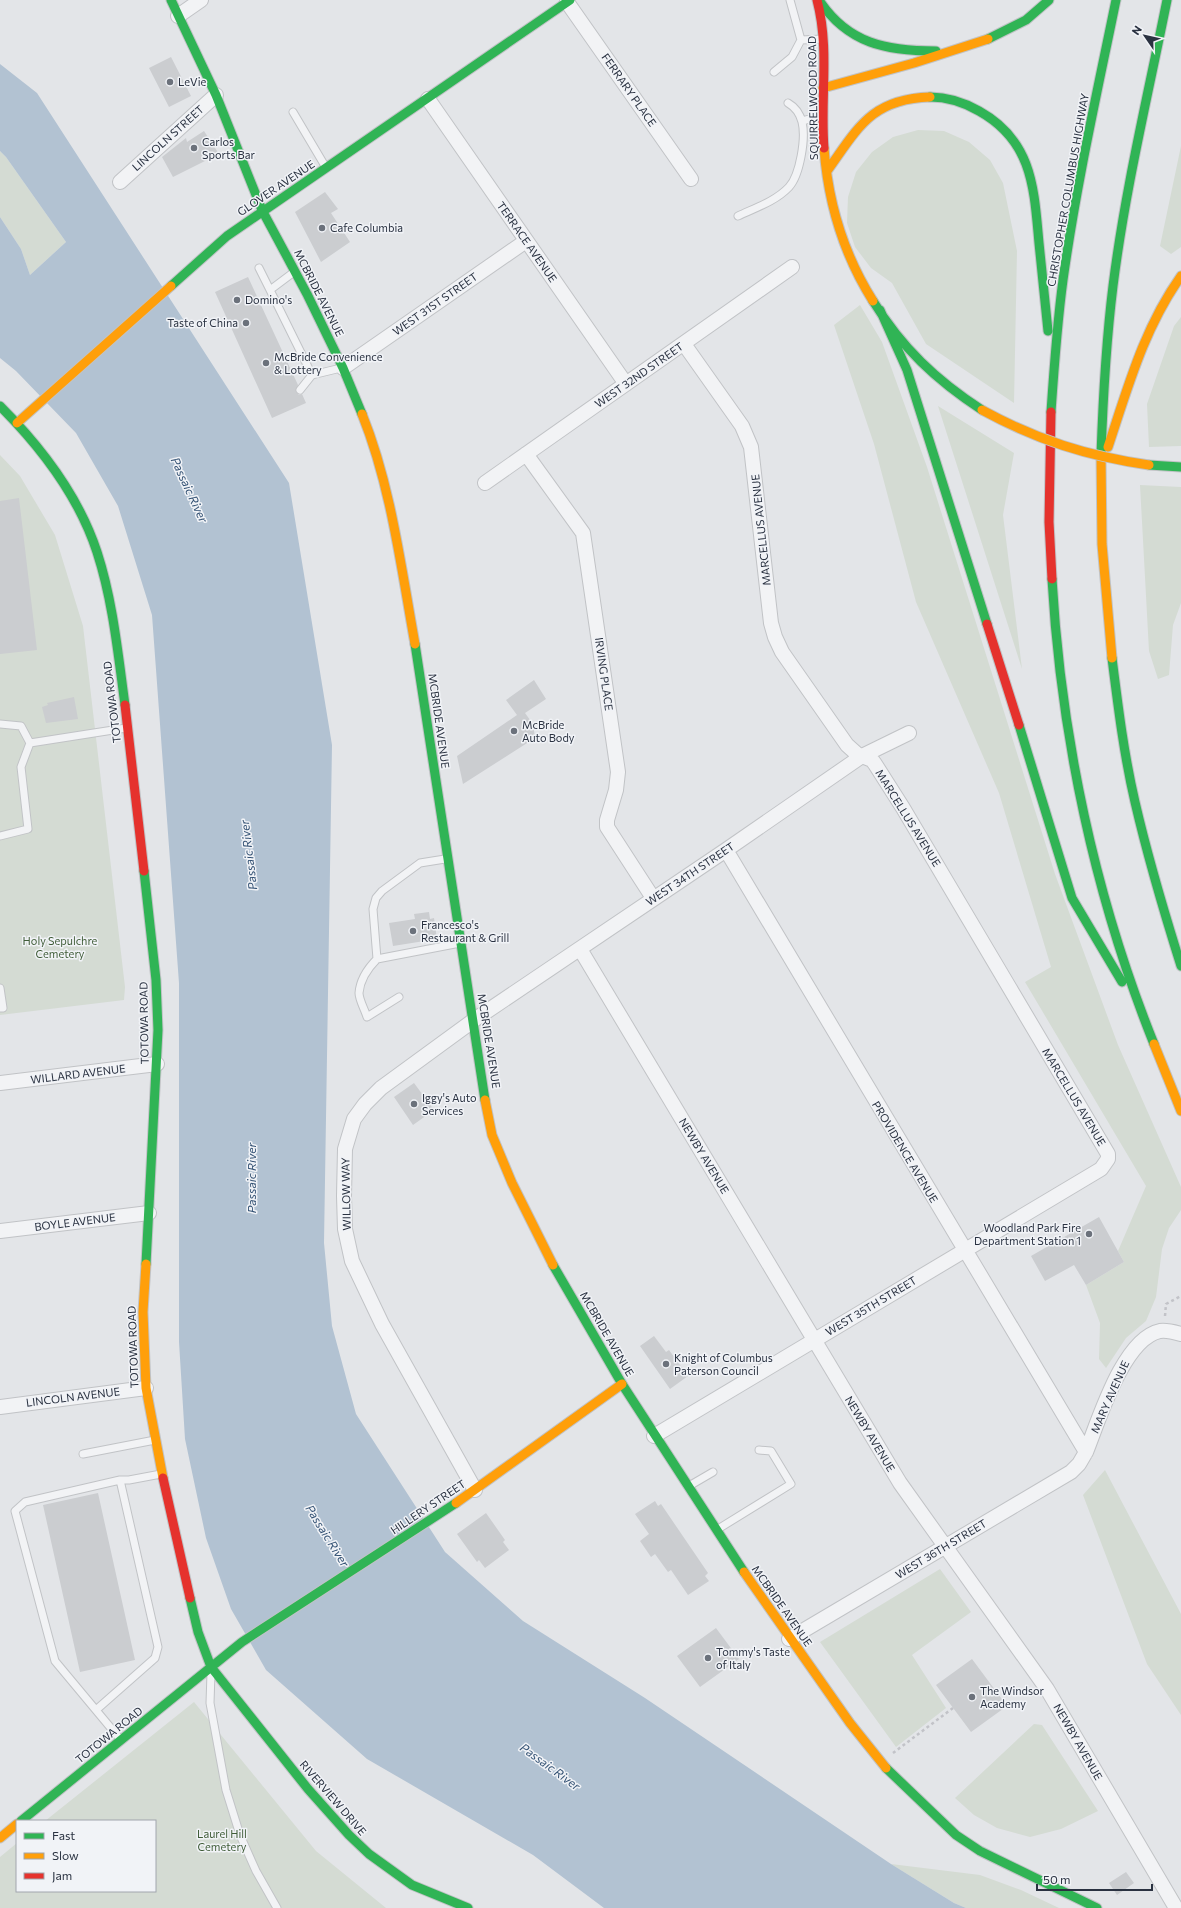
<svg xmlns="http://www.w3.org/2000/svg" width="1181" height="1908" font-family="Commissioner,sans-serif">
	<rect width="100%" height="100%" fill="#e3e5e8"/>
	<!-- green -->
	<path fill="#d4dbd3" d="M918,130L944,131L969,142L990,160L1003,183L1017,251L1014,403L926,344L892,283L871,268L855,247L847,223L848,197L856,172L872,152L893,137Z
		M1181,146V247L1171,254L1160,246Z
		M0,151L6,157L66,242L30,275L21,249L0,217Z
		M860,305L882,342L927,467L1055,874L1118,1045L1181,1187V1210L1169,1228L1162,1249L1156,1297L1146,1321L1126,1338L1106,1368L1099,1359L1100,1323L1086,1285L1124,1262L1118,1251L1146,1186L1025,982L1051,967L999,793L916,602L874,444L834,325Z
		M1181,317V446L1149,447L1147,404L1174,326Z
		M938,406L1014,453L1003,515L1022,669Z
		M0,455L20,476L55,535L83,626L125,987L124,1000L0,1015Z
		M1140,485L1181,487V603L1173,625L1169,675L1158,679L1149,651Z
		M1105,1470L1181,1614V1715L1147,1664L1083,1495Z
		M940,1569L971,1612L912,1655L946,1708L896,1747L820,1642Z
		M194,1702L316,1851L386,1908H0V1857L17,1843V1891H155V1821H45Z
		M1034,1724L1042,1725L1098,1811L1061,1829L1030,1837L997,1828L974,1815L955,1798Z
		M891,1864L980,1875L1021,1890L1059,1908H966L954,1903Z"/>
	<!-- water -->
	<path fill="#b2c2d2" d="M0,64L37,93L289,483L332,745L324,1243L332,1326L356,1414L445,1552L523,1621L645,1698L891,1864L954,1903L966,1908H604L533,1855L367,1759L266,1670L231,1609L206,1538L185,1439L179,1342V983L152,615L118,506L76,433L16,371L0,358V217L21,249L30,275L66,242L6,157L0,151Z"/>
	<!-- building -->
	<path fill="#cbcdd0" d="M171,57L191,96L169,107L149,68Z
		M204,131L219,154L173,177L162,157L186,138L187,142Z
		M325,192L338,209L331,213L350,242L321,262L295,212Z
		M248,277L298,385L296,392L299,395L302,394L306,403L272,418L215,292Z
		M19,498L37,650L0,654V501Z
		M534,680L546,699L525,713L533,724L535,738L463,784L457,756L517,715L506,700Z
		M74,697L78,719L46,723L42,707L48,705L47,703Z
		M429,912L430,919L434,918L437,939L393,946L389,923L415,919L414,914Z
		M414,1083L434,1110L413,1125L394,1097Z
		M1099,1217L1124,1262L1086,1285L1074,1265L1045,1281L1031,1256Z
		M654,1336L666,1352L669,1350L688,1376L670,1389L640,1346Z
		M98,1493L135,1660L80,1672L43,1505Z
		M655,1501L658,1506L661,1504L708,1573L705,1576L709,1581L688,1595L671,1570L668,1572L655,1554L651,1557L640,1541L649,1534L635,1514Z
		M486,1513L505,1540L503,1542L509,1550L485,1568L479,1560L477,1562L457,1534Z
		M716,1628L739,1659L700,1687L677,1656Z
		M972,1659L1007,1706L971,1732L936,1685Z
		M1126,1872L1134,1883L1117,1895L1109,1883Z"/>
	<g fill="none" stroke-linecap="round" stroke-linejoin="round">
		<defs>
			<path id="lane" d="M801,40L823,39
				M774,72L792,57L801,40L790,0
				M293,112L325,166
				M802,121L821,116
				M738,216C755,208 776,201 789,187C800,175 806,138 802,122C800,114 795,107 788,103
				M259,268L270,290
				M294,272L270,290L312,375L341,368
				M300,390L312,375
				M0,724L21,726L30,743L126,728
				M0,836L28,829L21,767L30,743
				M445,859L420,863L382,891L376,898L373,909L377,959L460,943
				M377,959C368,968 360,980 359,993C359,1000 365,1010 367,1017L399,997
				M0,988L3,1008H0
				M83,1454L155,1440
				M120,1480H129L161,1474
				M689,1486L713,1472
				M718,1529L791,1484L771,1451L759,1450
				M211,1673L210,1703L226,1790L240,1835L256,1871L277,1908
				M96,1710L155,1658L158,1647L120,1480L25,1502L15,1511L55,1661L120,1739"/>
			<path id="street" d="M567,2L691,179
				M178,16L201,0
				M428,99L626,384
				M120,182L216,95
				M343,368L526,241
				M526,454L583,533L618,772L616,790L607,820V827L653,898
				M485,483L792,267
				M726,850L1086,1452
				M580,949L900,1483L1047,1689L1176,1908
				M0,1083L157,1064
				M0,1231L149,1213
				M0,1407L146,1388
				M654,1436L1101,1169L1108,1159V1154L903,808L875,764L872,760L857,754L847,745L782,652L775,637L771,623L751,447L742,426L684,344
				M475,1490L382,1324L352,1261L345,1229L344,1196L345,1149L354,1119L365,1104L381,1088L474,1020L726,850L862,756L909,733
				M789,1639L1071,1472L1079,1464L1086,1452C1099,1420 1123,1339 1160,1331C1167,1330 1174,1332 1181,1334"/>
			<path id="fast" d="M171,0L216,95L262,210L307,294L343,368L362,414
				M819,0C848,44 887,51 936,51
				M988,39L1026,20L1049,0
				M930,97C947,97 965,103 979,111C1033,141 1034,189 1039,243C1042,272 1045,302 1048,331
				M171,286L227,236L570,0
				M873,301C902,348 936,380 982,410
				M880,310L907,370L987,624
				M0,406C40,446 79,497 97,552C113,601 118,654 125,705
				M1051,412C1054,368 1057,324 1063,280C1076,186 1097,93 1116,0
				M1101,455C1103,398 1106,342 1113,286C1125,190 1148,95 1167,0
				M1149,465L1181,467
				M1052,579C1061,737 1095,897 1154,1044
				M415,644L485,1100
				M1112,658C1118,706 1124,755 1135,802C1148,858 1164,912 1181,966
				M1019,725L1072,898L1122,982
				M144,871L156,980L158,1030L146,1264
				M553,1265L622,1384L744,1572
				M190,1598L198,1632L211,1667L308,1789L349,1835L369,1854L412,1885L468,1908
				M886,1768L956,1835L980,1851L1097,1908
				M21,1821L242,1642L456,1503"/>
			<path id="slow" d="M823,88L914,63L988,39
				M824,148C828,202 844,255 873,301
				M827,171C858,128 871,99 930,97
				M362,414C391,486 401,567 415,644
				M17,423L171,286
				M1108,447C1128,387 1144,328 1181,276
				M1101,455L1102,544L1112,658
				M1154,1044L1181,1111
				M485,1100L492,1135L512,1183L553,1265
				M146,1264L143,1312L146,1388L163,1478
				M456,1503L622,1384
				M744,1572L850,1723L886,1768
				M0,1838L17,1824"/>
			<path id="jam" d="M817,0C830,49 820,98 824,148
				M1051,412L1049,522L1052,579
				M987,624L1019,725
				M125,705L144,871
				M163,1478L190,1598"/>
		</defs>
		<!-- lane casing -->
		<use href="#lane" stroke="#c1c3c6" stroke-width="9"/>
		<!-- street casing -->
		<use href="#street" stroke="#c1c3c6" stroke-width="16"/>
		<!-- fast casing -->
		<use href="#fast" stroke="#c1c3c6" stroke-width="11"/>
		<!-- slow casing -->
		<use href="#slow" stroke="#c1c3c6" stroke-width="11"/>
		<!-- jam casing -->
		<use href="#jam" stroke="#c1c3c6" stroke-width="11"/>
		<!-- path -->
		<path stroke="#c2c3c8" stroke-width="2.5" stroke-dasharray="3 3" stroke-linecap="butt" d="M1165,1316L1166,1304L1181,1296
			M893,1753L953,1708"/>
		<!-- lane -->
		<use href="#lane" stroke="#f2f3f5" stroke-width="7"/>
		<!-- street -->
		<use href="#street" stroke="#f2f3f5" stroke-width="14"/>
		<!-- fast -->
		<use href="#fast" stroke="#30b455" stroke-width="9"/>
		<!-- slow -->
		<use href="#slow" stroke="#ff9f0a" stroke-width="9"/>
		<!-- jam -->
		<use href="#jam" stroke="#e5322d" stroke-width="9"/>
		<defs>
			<path id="slow-bridge" d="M982,410C1037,440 1087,456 1149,465"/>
		</defs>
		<!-- slow-bridge casing -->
		<use href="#slow-bridge" stroke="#c1c3c6" stroke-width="11" stroke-linecap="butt"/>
		<!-- slow-bridge -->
		<use href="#slow-bridge" stroke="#ff9f0a" stroke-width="9"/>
	</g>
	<!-- markers -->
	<g fill="#6b717b" stroke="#f1f3f7" stroke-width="1.5">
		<circle cx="170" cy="82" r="4"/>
		<circle cx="194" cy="148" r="4"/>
		<circle cx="322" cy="228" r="4"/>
		<circle cx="237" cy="300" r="4"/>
		<circle cx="246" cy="323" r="4"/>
		<circle cx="266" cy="363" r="4"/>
		<circle cx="514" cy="731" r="4"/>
		<circle cx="413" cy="931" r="4"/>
		<circle cx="414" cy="1104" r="4"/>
		<circle cx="1089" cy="1234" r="4"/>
		<circle cx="666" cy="1364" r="4"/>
		<circle cx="708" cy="1658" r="4"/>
		<circle cx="972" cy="1697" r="4"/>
	</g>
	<g text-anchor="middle" stroke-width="3" stroke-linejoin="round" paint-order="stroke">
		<!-- poi labels -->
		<g font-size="11" fill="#2a3241" stroke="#f1f3f7" text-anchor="start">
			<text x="178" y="86">LeVie</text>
			<text x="202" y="146">Carlos<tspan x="202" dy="13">Sports Bar</tspan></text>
			<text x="330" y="232">Cafe Columbia</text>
			<text x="245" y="304">Domino's</text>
			<text x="238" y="327" text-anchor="end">Taste of China</text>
			<text x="274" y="361">McBride Convenience<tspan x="274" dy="13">&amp; Lottery</tspan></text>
			<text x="522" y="729">McBride<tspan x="522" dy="13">Auto Body</tspan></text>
			<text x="421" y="929">Francesco's<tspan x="421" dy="13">Restaurant &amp; Grill</tspan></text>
			<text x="422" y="1102">Iggy's Auto<tspan x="422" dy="13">Services</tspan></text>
			<text x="1081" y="1232" text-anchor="end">Woodland Park Fire<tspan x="1081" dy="13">Department Station 1</tspan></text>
			<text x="674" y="1362">Knight of Columbus<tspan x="674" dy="13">Paterson Council</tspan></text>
			<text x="716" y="1656">Tommy's Taste<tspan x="716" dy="13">of Italy</tspan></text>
			<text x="980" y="1695">The Windsor<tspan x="980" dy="13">Academy</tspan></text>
		</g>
		<!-- street labels -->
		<g font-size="11" fill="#2a3241" stroke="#f1f3f7">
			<text transform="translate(629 90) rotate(55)" y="4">FERRARY PLACE</text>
			<text transform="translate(813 98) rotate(-91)" y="4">SQUIRRELWOOD ROAD</text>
			<text transform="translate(168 138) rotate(-42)" y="4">LINCOLN STREET</text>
			<text transform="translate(276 188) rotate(-34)" y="4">GLOVER AVENUE</text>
			<text transform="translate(1068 190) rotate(-80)" y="4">CHRISTOPHER COLUMBUS HIGHWAY</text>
			<text transform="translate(527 242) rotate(55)" y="4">TERRACE AVENUE</text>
			<text transform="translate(319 293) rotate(63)" y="4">MCBRIDE AVENUE</text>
			<text transform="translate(435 304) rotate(-35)" y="4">WEST 31ST STREET</text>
			<text transform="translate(639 375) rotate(-35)" y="4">WEST 32ND STREET</text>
			<text transform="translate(761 530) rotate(-96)" y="4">MARCELLUS AVENUE</text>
			<text transform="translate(604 674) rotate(82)" y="4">IRVING PLACE</text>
			<text transform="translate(112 702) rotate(-97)" y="4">TOTOWA ROAD</text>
			<text transform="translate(439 721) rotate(82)" y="4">MCBRIDE AVENUE</text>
			<text transform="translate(908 818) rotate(58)" y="4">MARCELLUS AVENUE</text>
			<text transform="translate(690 874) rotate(-34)" y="4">WEST 34TH STREET</text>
			<text transform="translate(144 1023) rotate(-91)" y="4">TOTOWA ROAD</text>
			<text transform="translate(489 1041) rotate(81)" y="4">MCBRIDE AVENUE</text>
			<text transform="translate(78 1074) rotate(-7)" y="4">WILLARD AVENUE</text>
			<text transform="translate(1074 1097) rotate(59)" y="4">MARCELLUS AVENUE</text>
			<text transform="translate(905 1152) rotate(59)" y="4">PROVIDENCE AVENUE</text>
			<text transform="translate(704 1156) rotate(59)" y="4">NEWBY AVENUE</text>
			<text transform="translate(346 1194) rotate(-91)" y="4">WILLOW WAY</text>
			<text transform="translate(75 1222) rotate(-7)" y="4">BOYLE AVENUE</text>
			<text transform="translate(871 1306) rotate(-31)" y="4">WEST 35TH STREET</text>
			<text transform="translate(607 1334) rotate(60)" y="4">MCBRIDE AVENUE</text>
			<text transform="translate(133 1347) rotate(-92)" y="4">TOTOWA ROAD</text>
			<text transform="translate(73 1397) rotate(-7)" y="4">LINCOLN AVENUE</text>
			<text transform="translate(1110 1397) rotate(-66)" y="4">MARY AVENUE</text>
			<text transform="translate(870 1434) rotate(59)" y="4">NEWBY AVENUE</text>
			<text transform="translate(428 1507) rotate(-34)" y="4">HILLERY STREET</text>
			<text transform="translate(941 1549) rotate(-31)" y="4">WEST 36TH STREET</text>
			<text transform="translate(782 1606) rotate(55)" y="4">MCBRIDE AVENUE</text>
			<text transform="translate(109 1735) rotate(-39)" y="4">TOTOWA ROAD</text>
			<text transform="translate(1078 1742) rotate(60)" y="4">NEWBY AVENUE</text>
			<text transform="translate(333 1798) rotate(49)" y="4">RIVERVIEW DRIVE</text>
		</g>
		<!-- park labels -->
		<g font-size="11" fill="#3f5c37" stroke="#f1f3f7">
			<text x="60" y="945">Holy Sepulchre<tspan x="60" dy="13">Cemetery</tspan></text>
			<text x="222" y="1838">Laurel Hill<tspan x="222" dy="13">Cemetery</tspan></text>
		</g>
		<!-- water labels -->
		<g font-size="12" font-style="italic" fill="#345274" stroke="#f1f3f7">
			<text transform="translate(189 490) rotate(65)" y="4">Passaic River</text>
			<text transform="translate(249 855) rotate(-97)" y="4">Passaic River</text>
			<text transform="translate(252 1178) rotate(-90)" y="4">Passaic River</text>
			<text transform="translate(327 1536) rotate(58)" y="4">Passaic River</text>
			<text transform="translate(550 1767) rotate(36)" y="4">Passaic River</text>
		</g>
	</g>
	<!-- legend -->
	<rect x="16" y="1820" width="140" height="72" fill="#f1f3f7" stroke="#a1a6ae"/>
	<rect x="24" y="1833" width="20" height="6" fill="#30b455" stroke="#a1a6ae"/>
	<text x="52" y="1840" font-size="12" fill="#2a3241">Fast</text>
	<rect x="24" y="1853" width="20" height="6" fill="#ff9f0a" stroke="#a1a6ae"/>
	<text x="52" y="1860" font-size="12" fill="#2a3241">Slow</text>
	<rect x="24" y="1873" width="20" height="6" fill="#e5322d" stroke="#a1a6ae"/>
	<text x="52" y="1880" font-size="12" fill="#2a3241">Jam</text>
	<!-- north arrow -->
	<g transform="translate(1145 36) rotate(304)" stroke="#f1f3f7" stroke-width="3" paint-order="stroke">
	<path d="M0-3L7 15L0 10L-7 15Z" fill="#2a3241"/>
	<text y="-6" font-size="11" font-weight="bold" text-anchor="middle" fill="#2a3241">N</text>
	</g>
	<!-- scale -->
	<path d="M1037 1884v6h115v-6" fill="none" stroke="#2a3241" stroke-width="2"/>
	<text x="1043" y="1884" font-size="12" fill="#2a3241" stroke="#f1f3f7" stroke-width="3" paint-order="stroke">50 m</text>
</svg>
